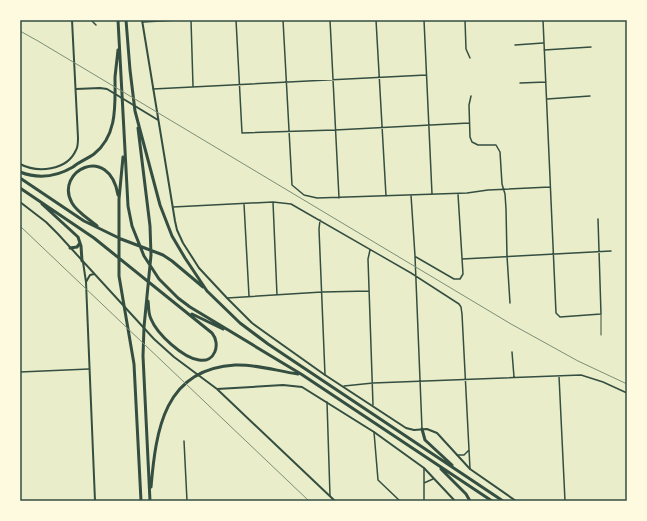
<svg xmlns="http://www.w3.org/2000/svg" width="647" height="521" font-family="'PT Serif',serif">
	<rect width="100%" height="100%" fill="#e9edc9"/>
	<g fill="none" stroke-linecap="round" stroke-linejoin="round">
		<!-- service -->
		<path stroke="#344e41" stroke-width="1" d="M601,335V315"/>
		<!-- minor -->
		<path stroke="#344e41" stroke-width="1.5" d="M91,20L96,25
			M191,20L193,86
			M236,20L242,133L335,130L469,123
			M283,20L292,185L304,195L317,198L467,193L488,190L550,187
			M330,20L339,198
			M376,20L386,196
			M424,20L432,194
			M465,20L466,49L470,58
			M543,20L556,313L560,317L601,314L598,219
			M143,22L178,20
			M515,45L543,43
			M544,50L591,47
			M520,83L546,82
			M153,89L426,75
			M471,96L469,105L470,137L472,142L478,145H496L500,152L502,184L505,194L506,209L507,256L510,303
			M547,99L590,96
			M411,195L415,256L422,429
			M273,202L277,295
			M244,204L249,296
			M173,207L273,202L291,204L411,273L459,304L461,307L462,314L470,469
			M320,220L319,229L325,375
			M370,250L368,259L373,405
			M416,257L454,279H460L463,274L458,194
			M462,259L611,251
			M227,298L322,292L369,291
			M512,352L514,377
			M20,372L89,369
			M559,376L565,501
			M344,386L373,383L581,375L603,382L627,393
			M327,402L330,496
			M374,432L378,480L400,501
			M184,441L187,501
			M457,455H464L469,450
			M424,483L433,479
			M424,501V468"/>
		<!-- tertiary -->
		<path stroke="#344e41" stroke-width="2" d="M142,20L175,221L177,230L183,243L199,268L227,298L252,323L263,331L325,375L406,428L414,430L427,429L437,433L470,469L516,501
			M76,89L100,88L107,89L158,120
			M20,164C37,173 67,171 76,150C78,147 78,142 78,138L72,20
			M20,202L46,222L58,234L154,339L174,357L217,389L335,501
			M83,262L86,282L95,501
			M86,282L90,275L94,274
			M217,389L283,385L302,387L374,432L424,468L455,501"/>
		<!-- motorway -->
		<path stroke="#344e41" stroke-width="3" d="M118,20L128,206L132,226L144,256L159,279L178,298L190,307L301,374L492,501
			M126,20L130,70L135,111L160,205L172,236L185,258L207,291L240,323L268,344L503,501
			M138,128L150,226L151,255L144,327L143,356L150,501
			M123,157L119,199V276L134,364L141,501
			M20,172C38,179 56,177 73,167C79,162 87,159 94,154C118,135 115,104 115,77C116,68 117,59 118,50
			M20,178L84,221L121,239L163,255L172,261L203,287
			M20,188L94,238L212,333C221,344 215,363 199,360C183,358 157,334 151,319C148,313 149,307 148,301
			M42,204L78,237L81,246L82,261
			M97,226C89,219 77,212 72,203C54,171 109,143 118,195
			M70,248L77,247L80,243
			M192,314L223,329
			M422,429L425,440L452,465
			M441,469L466,494L470,501
			M151,487C156,430 164,369 235,365C256,364 277,371 298,374"/>
		<!-- rail -->
		<path stroke="#7c8e77" stroke-width="1" d="M20,31L38,41L511,324L578,361L627,384
			M20,226L309,501"/>
	</g>
	<!-- border -->
	<rect width="647" height="521" fill="none" stroke="#fefae0" stroke-width="42"/>
	<rect x="21" y="21" width="605" height="479" fill="none" stroke="#344e41" stroke-width="1.5"/>
</svg>
